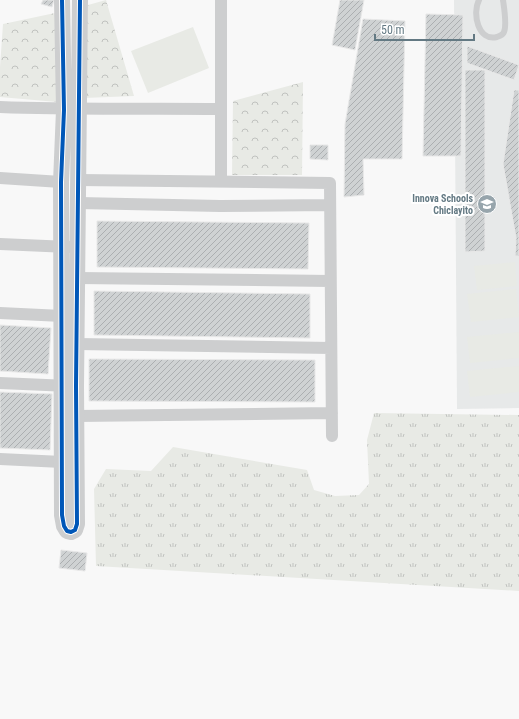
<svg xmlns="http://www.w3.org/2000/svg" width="519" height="719" font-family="'Roboto Condensed',sans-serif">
	<defs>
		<pattern id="grass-tufts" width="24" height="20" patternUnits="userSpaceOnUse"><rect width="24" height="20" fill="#e8eae5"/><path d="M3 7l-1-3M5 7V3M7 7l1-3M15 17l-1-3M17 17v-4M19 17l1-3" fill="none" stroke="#c0c2bf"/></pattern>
		<pattern id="park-crowns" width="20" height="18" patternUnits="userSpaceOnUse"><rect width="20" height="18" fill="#e8eae5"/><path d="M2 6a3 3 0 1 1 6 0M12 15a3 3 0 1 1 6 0" fill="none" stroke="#c0c2bf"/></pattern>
		<pattern id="building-hatch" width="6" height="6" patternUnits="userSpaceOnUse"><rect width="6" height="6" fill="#cfd2d3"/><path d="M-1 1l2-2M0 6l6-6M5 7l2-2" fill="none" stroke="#acafb1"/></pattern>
	</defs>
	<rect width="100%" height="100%" fill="#f8f8f8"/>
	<!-- built -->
	<path fill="#e7e9e9" d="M454,0H519V408L457,409Z"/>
	<!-- grass -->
	<path fill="url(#grass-tufts)" d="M374,413L519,415V591L96,566L94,489L106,469L151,471L173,447L307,470L314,490L335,496L359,495L369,484L367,440Z"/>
	<!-- park -->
	<path fill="url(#park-crowns)" d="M106,0L134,96L84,98L88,5Z
		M55,13L57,102L0,97V67L3,24Z
		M303,82L302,175H232L233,101Z"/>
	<!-- garden -->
	<path fill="#e8eae5" d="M193,27L209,68L148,93L131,51Z
		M515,262L517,286L477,290L474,266Z
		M516,289L519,317L471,322L467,294Z
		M519,332V358L470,363L467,337Z
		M519,366V392L470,397L467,371Z"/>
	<!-- building -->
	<path fill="url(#building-hatch)" stroke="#e8e8e8" d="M43,0H54L52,7L41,4Z
		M340,0H364L355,50L332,45Z
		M426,14L463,15L461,156H423Z
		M363,19L405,21L402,159H363L364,195L344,197L345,124Z
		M467,46L519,65L514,80L467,63Z
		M465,70H485V251L465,252Z
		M514,90H519V256H515L516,238L503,164Z
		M310,145H328V160L310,159Z
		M97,221L309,223L308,269L97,267Z
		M94,291L310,294V338L94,335Z
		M0,325L51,328L48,374L0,371Z
		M89,359L315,360V402L89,401Z
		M0,392L52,394L50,450L0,448Z
		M61,550L87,553L85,571L59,568Z"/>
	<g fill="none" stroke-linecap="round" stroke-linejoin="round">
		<!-- service -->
		<path stroke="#cdcecf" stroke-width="6" d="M479,0C472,13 478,42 497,37C500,36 503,35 504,32C507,25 504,7 503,0"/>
		<!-- minor -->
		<path stroke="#cdcecf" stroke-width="12" d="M221,0V181
			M0,107C74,110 147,108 221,109
			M0,178L61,182
			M79,180L330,183L332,436
			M79,203L220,206L330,205
			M0,244L69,247
			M78,278L330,281
			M0,313L62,316
			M77,344L331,348
			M0,383L69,386
			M77,416L332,413
			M0,459L62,462"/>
		<!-- tertiary -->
		<path stroke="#cdcecf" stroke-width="16" d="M62,0L64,110L61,182L62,515L64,526L67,531L71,532L75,530L77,524L76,386L80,0"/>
		<defs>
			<path id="cycleway" d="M62,0L64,110L61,182L62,515L64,526L67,531L71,532L75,530L77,524L76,386L80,0"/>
		</defs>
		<!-- cycleway casing -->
		<use href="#cycleway" stroke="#fff" stroke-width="6"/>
		<!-- cycleway -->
		<use href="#cycleway" stroke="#0057b8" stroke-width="4"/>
	</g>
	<!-- icons -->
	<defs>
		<symbol id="school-disc" viewBox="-11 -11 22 22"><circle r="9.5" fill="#97a5ac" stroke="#fff"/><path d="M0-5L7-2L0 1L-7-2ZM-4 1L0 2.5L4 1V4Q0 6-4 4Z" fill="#fff"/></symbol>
	</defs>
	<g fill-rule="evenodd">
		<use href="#school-disc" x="476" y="193" width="22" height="22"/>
	</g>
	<g text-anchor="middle" stroke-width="4" stroke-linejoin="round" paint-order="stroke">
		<!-- poi labels -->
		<g font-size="10" font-weight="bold" fill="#637983" stroke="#fff" text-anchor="end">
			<text x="473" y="202">Innova Schools<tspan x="473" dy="12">Chiclayito</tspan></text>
		</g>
	</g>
	<!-- scale -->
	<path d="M375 34v6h99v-6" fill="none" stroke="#637983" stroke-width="2"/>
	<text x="381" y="34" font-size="12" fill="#637983" stroke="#ffffff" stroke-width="3" paint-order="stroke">50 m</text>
</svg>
